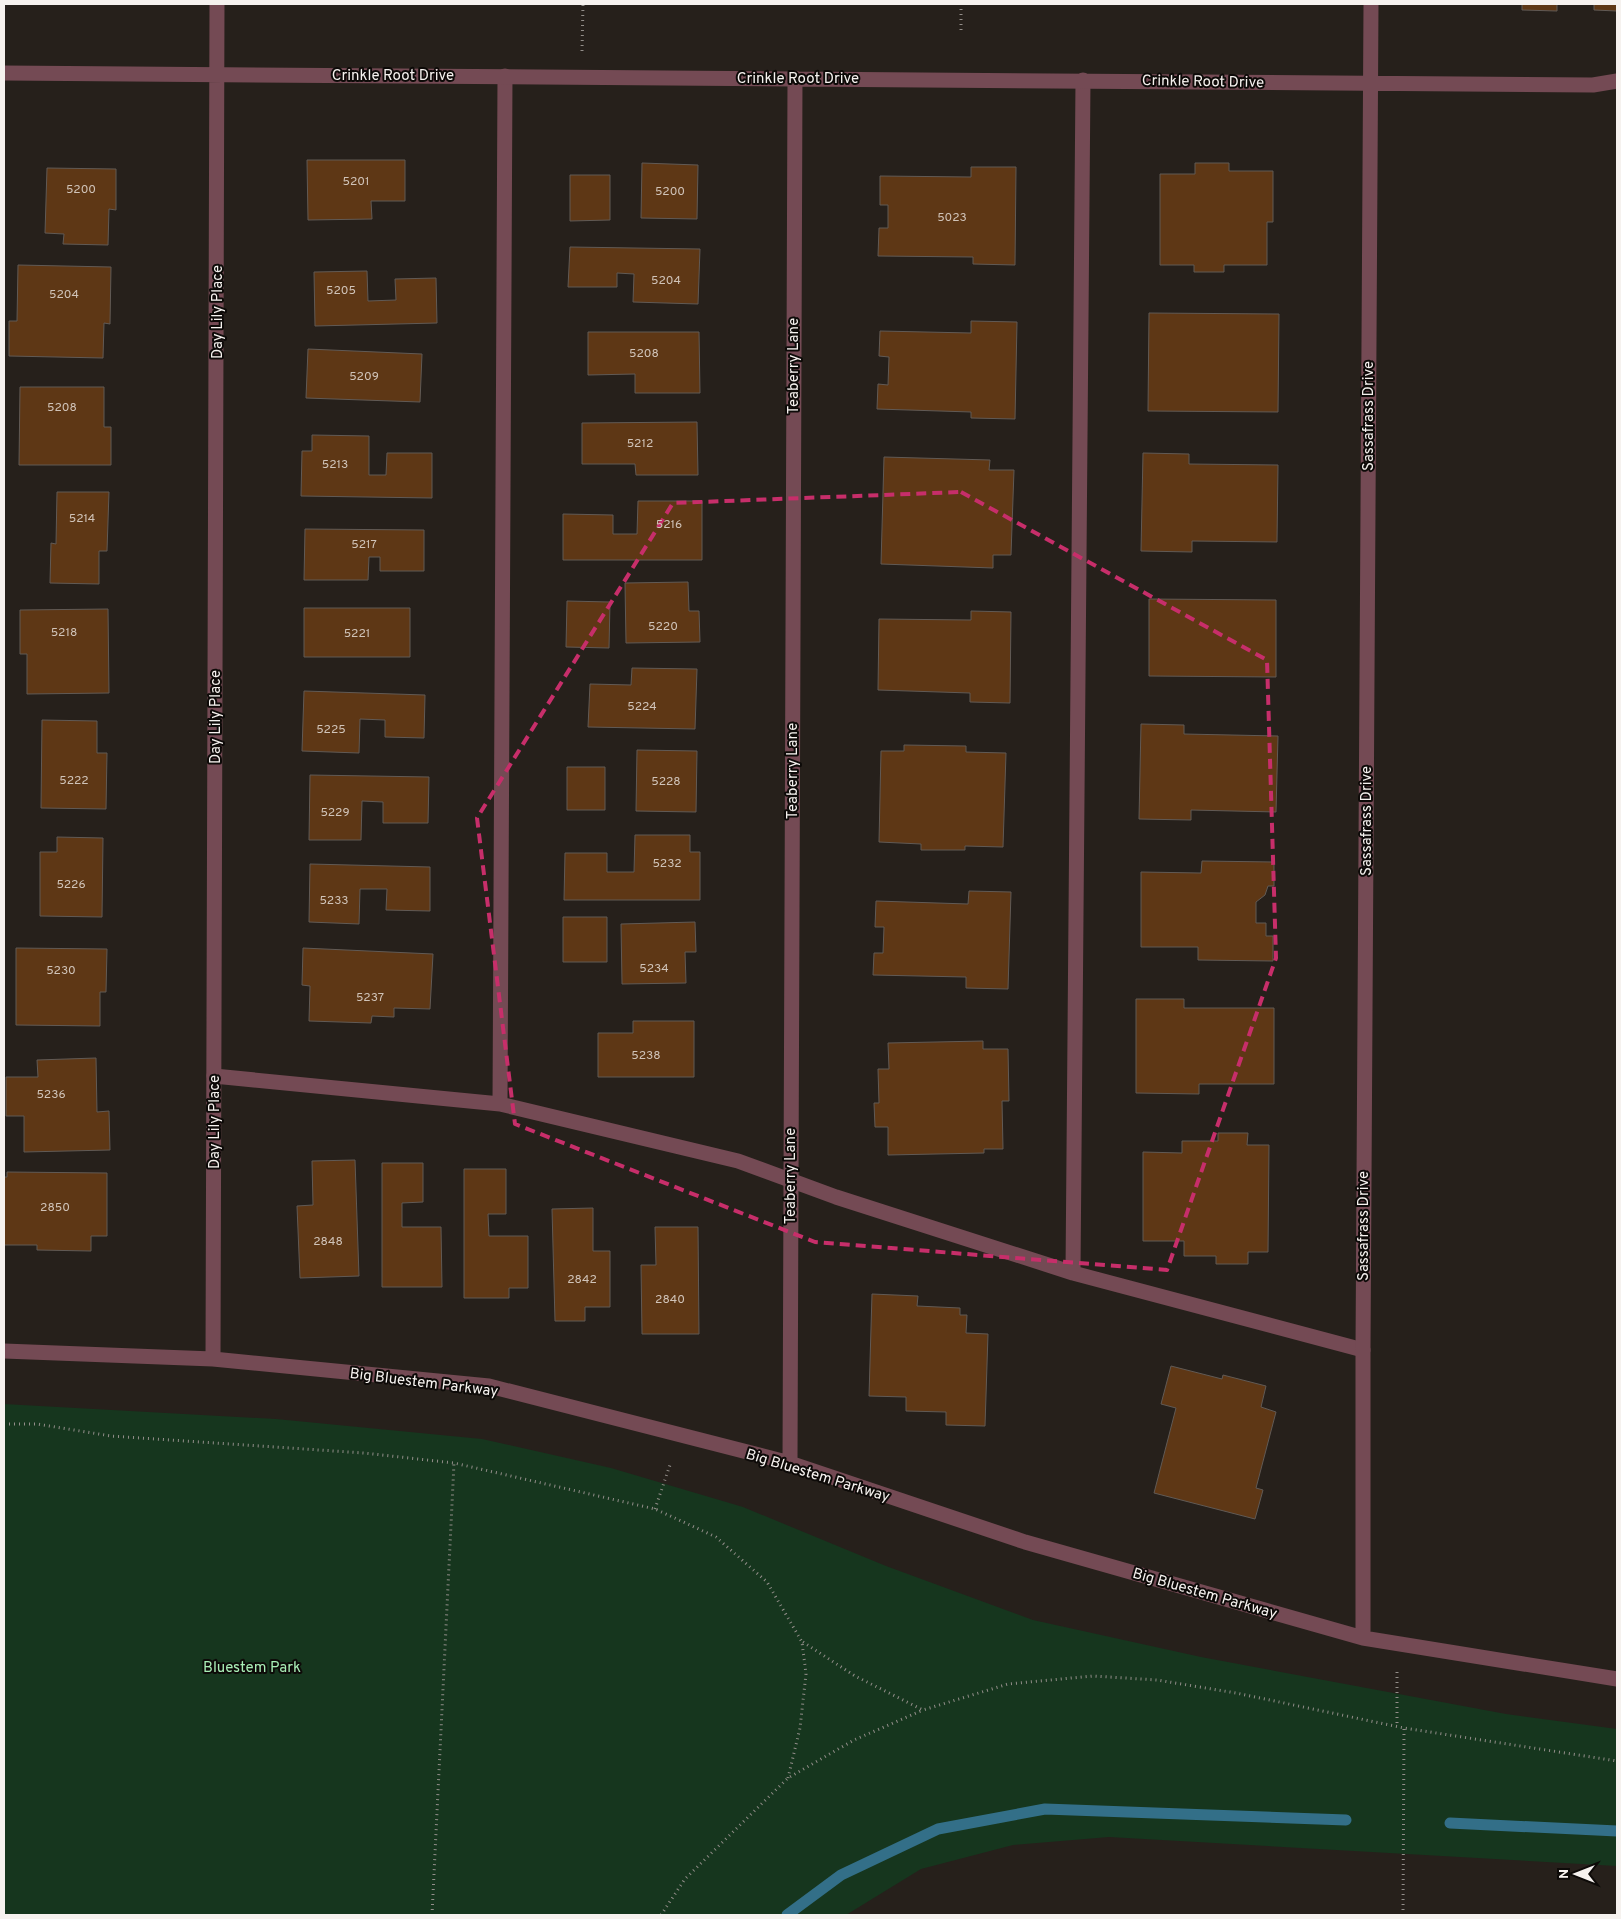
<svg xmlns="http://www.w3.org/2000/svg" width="1621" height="1919" font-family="Overpass,sans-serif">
	<rect width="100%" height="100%" fill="#26201b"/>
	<!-- green -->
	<path fill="#16361e" d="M4,1404L276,1419L482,1439L611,1468L743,1507L886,1566L1033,1620L1201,1657L1506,1714L1617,1729V1866L1109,1837L1013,1845L921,1869L846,1915H4Z"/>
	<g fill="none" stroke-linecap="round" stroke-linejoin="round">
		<!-- stream -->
		<path stroke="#336f88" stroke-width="11" d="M1450,1823L1617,1831
			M787,1915L841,1875L938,1829L1045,1809L1346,1820"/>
	</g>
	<!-- building -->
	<path fill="#5e3715" stroke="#615a55" d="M1522,4H1557V11L1522,10Z
		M1594,4H1617V11L1594,10Z
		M307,160H405V201H371L372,219L308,220Z
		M642,163L698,165L697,219L641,218Z
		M1195,163H1229V171H1273V222H1267V265H1224V272H1194V265H1160V174H1195Z
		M971,167H1016L1015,265L973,264V257L878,256L879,228H888V205H880V176L971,177Z
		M47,168L116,169V210L109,209L108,245L63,244L64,234L45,233Z
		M570,175H610V220L570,221Z
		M570,247L700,249L698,304L633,302L634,274L617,273V287H568Z
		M18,265L111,267L110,324L104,323L103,358L9,356V321H17Z
		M367,271L368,301L396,300L395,279L436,278L437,323L315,326L314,272Z
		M1149,313L1279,314L1278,412L1148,411Z
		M971,321L1017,322L1015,419L971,418V412L877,409L878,384L888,385L889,357L879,356L880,331L971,333Z
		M588,332H699L700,393H635V374L588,375Z
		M308,349L422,354L420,402L306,398Z
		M20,387H104V427H111V465H19Z
		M697,422L698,475H636L635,464H582V423Z
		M312,435L369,436V475H386L387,453H432V498L301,496L302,451H312Z
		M1143,453L1189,454V464L1278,465L1277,542L1192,541V552L1141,551Z
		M884,457L990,460L989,470H1014L1011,555H993V568L881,564Z
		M57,492H109L107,551H99V584L50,583L51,543L56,544Z
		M638,501H702V560H563V514L613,515V534H637Z
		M305,529L424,530V571H380V557H369L368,580H304Z
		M688,582L689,611H699L700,642L626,643L625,583Z
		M1149,599L1276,600V677L1149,676Z
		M567,601L610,602L609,648L566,647Z
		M304,608H410V657H304Z
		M108,609L109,693L27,694V654H20V610Z
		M971,611L1011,612L1010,703L970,702V693L878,690L879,619L971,620Z
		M632,668L697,669L695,729L588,727L590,684L631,685Z
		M304,691L425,695L424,738L385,737V720L360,719L359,753L302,751Z
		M42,720L97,721V753H107L106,809L41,808Z
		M1141,724L1184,725V734L1278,736L1276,812L1191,810V820L1139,819Z
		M904,745L966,746V752L1006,753L1003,847L965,846V850H921V844L879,842L881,751H904Z
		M637,750L697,751L696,812L636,811Z
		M567,767H605V810H567Z
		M310,775L429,777L428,823H383V802L362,801L361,840H309Z
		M635,835H690V852H700V900H564L565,853H607V872H634Z
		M57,837L103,838L102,917L40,916V852H57Z
		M1202,861L1274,862V886H1268L1265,895L1256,902V923H1266V936H1273V961L1198,960V947H1141V872L1201,873Z
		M310,864L430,867V911L386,910L387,889H360L359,924L309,922Z
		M969,891L1011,892L1008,989L966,988V977L873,975L874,953H883L884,927H875L876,901L968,904Z
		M563,917H607V962H563Z
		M695,922L696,952H685L686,983L622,984L621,924Z
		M16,948L107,949L106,992H100V1026L16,1025Z
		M303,948L433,954L430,1009L394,1008V1017L372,1016L371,1023L309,1021L310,986L302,985Z
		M1136,999H1184V1008H1274V1084H1199V1094L1136,1093Z
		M633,1021H694V1077H598V1033H633Z
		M983,1041V1049H1008L1009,1101H1002L1003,1149H984V1153L888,1155V1127H875L874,1103H879L878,1069H889L888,1043Z
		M96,1058L97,1112L109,1111L110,1150L24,1152V1116H6V1077H38L37,1060Z
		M1218,1133H1248L1247,1145H1269L1268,1252H1248V1264H1216V1256H1184V1241H1143V1152L1182,1153V1141H1218Z
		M355,1160L359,1276L300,1278L297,1206L313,1205L312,1161Z
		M382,1163H423V1202L402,1203V1227H441L442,1287H382Z
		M464,1169H506V1214H488L489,1236H528V1288H509V1298H464Z
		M7,1172L107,1173V1236H91V1251L37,1250V1245H4V1177H7Z
		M593,1208V1251H610V1307H585V1321H555L552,1209Z
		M655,1227H698L699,1334H642L641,1265H656Z
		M872,1294L918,1296L917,1306L960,1308V1315H967L966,1333L988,1334L985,1426L946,1425V1412L906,1411V1397L869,1396Z
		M1171,1366L1222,1379L1223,1375L1266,1386L1261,1407L1276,1412L1256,1488L1263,1490L1255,1519L1154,1493L1176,1408L1161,1404Z"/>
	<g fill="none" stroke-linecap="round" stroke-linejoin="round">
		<!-- path -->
		<path stroke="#938e8a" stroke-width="3" stroke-dasharray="1 4" stroke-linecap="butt" d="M961,30V4
			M582,51L583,4
			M4,1424H37L111,1436L364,1453L454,1463L655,1509L716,1537L767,1582L802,1642L806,1674L800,1728L788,1778
			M655,1509L671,1462
			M803,1642L855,1676L923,1710L1008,1684L1093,1676L1157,1680L1236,1693L1404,1728L1617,1761
			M1397,1672V1727
			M432,1915L454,1463
			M661,1915L685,1879L788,1778L854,1740L923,1710
			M1403,1915L1404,1728"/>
		<!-- lane -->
		<path stroke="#744a54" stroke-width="15" d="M214,1076L500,1104L738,1161L836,1197L1073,1273L1363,1350
			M500,1104L505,76
			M1073,1273L1083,80"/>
		<!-- street -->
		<path stroke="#744a54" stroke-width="15" d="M4,73L1593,85L1617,81
			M4,1351L213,1359L489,1386L790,1463L1025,1542L1363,1638L1617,1679
			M213,1359L217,4
			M790,1463L795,78
			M1363,1638V1350L1371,4"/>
	</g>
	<!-- marked area -->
	<path fill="none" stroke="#c72e6a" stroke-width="4" stroke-dasharray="10 6" stroke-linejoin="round" d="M961,492L1267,660L1276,958L1167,1270L815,1242L515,1124L477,818L673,503Z"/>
	<g text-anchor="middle" stroke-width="4" stroke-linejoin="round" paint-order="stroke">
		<!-- number labels -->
		<g font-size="12" fill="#d0c3b8">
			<text x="356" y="185">5201</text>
			<text x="81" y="193">5200</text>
			<text x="670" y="195">5200</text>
			<text x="952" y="221">5023</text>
			<text x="666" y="284">5204</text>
			<text x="341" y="294">5205</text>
			<text x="64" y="298">5204</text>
			<text x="644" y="357">5208</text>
			<text x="364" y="380">5209</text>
			<text x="62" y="411">5208</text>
			<text x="640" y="447">5212</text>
			<text x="335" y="468">5213</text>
			<text x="82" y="522">5214</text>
			<text x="669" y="528">5216</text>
			<text x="364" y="548">5217</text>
			<text x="663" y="630">5220</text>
			<text x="64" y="636">5218</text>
			<text x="357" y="637">5221</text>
			<text x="642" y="710">5224</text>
			<text x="331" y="733">5225</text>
			<text x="74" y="784">5222</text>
			<text x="666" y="785">5228</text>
			<text x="335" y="816">5229</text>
			<text x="667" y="867">5232</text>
			<text x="71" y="888">5226</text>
			<text x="334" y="904">5233</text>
			<text x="654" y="972">5234</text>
			<text x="61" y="974">5230</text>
			<text x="370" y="1001">5237</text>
			<text x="646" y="1059">5238</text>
			<text x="51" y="1098">5236</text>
			<text x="55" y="1211">2850</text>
			<text x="328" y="1245">2848</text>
			<text x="582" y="1283">2842</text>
			<text x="670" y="1303">2840</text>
		</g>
		<!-- street labels -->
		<g font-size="15" fill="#f6f2ef" stroke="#0d0a08">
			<text x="393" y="80">Crinkle Root Drive</text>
			<text x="798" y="83">Crinkle Root Drive</text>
			<text transform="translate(1203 81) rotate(1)" y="5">Crinkle Root Drive</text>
			<text transform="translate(217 312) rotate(-90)" y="5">Day Lily Place</text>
			<text transform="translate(793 366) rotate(-90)" y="5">Teaberry Lane</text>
			<text transform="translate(1368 416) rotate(-90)" y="5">Sassafrass Drive</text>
			<text transform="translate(215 717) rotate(-90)" y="5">Day Lily Place</text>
			<text transform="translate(792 771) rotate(-90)" y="5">Teaberry Lane</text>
			<text transform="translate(1366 821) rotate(-90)" y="5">Sassafrass Drive</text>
			<text transform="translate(214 1122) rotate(-90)" y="5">Day Lily Place</text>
			<text transform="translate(790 1176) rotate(-90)" y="5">Teaberry Lane</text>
			<text transform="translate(1363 1226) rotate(-90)" y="5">Sassafrass Drive</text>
			<text transform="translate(424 1382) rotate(7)" y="5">Big Bluestem Parkway</text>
			<text transform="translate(818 1475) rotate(17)" y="5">Big Bluestem Parkway</text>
			<text transform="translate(1205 1593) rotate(16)" y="5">Big Bluestem Parkway</text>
		</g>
		<!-- park labels -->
		<g font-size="15" fill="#a9eeb6" stroke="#0d0a08">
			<text x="252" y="1672">Bluestem Park</text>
		</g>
	</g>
	<!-- border -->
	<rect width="1621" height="1919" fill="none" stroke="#f6f2ef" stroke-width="10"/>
	<!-- north arrow -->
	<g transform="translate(1576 1874) rotate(270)" stroke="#0d0a08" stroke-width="4" paint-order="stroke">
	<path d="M0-4L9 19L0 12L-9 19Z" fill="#f6f2ef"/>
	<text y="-8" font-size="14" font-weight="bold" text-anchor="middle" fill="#f6f2ef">N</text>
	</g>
</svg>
